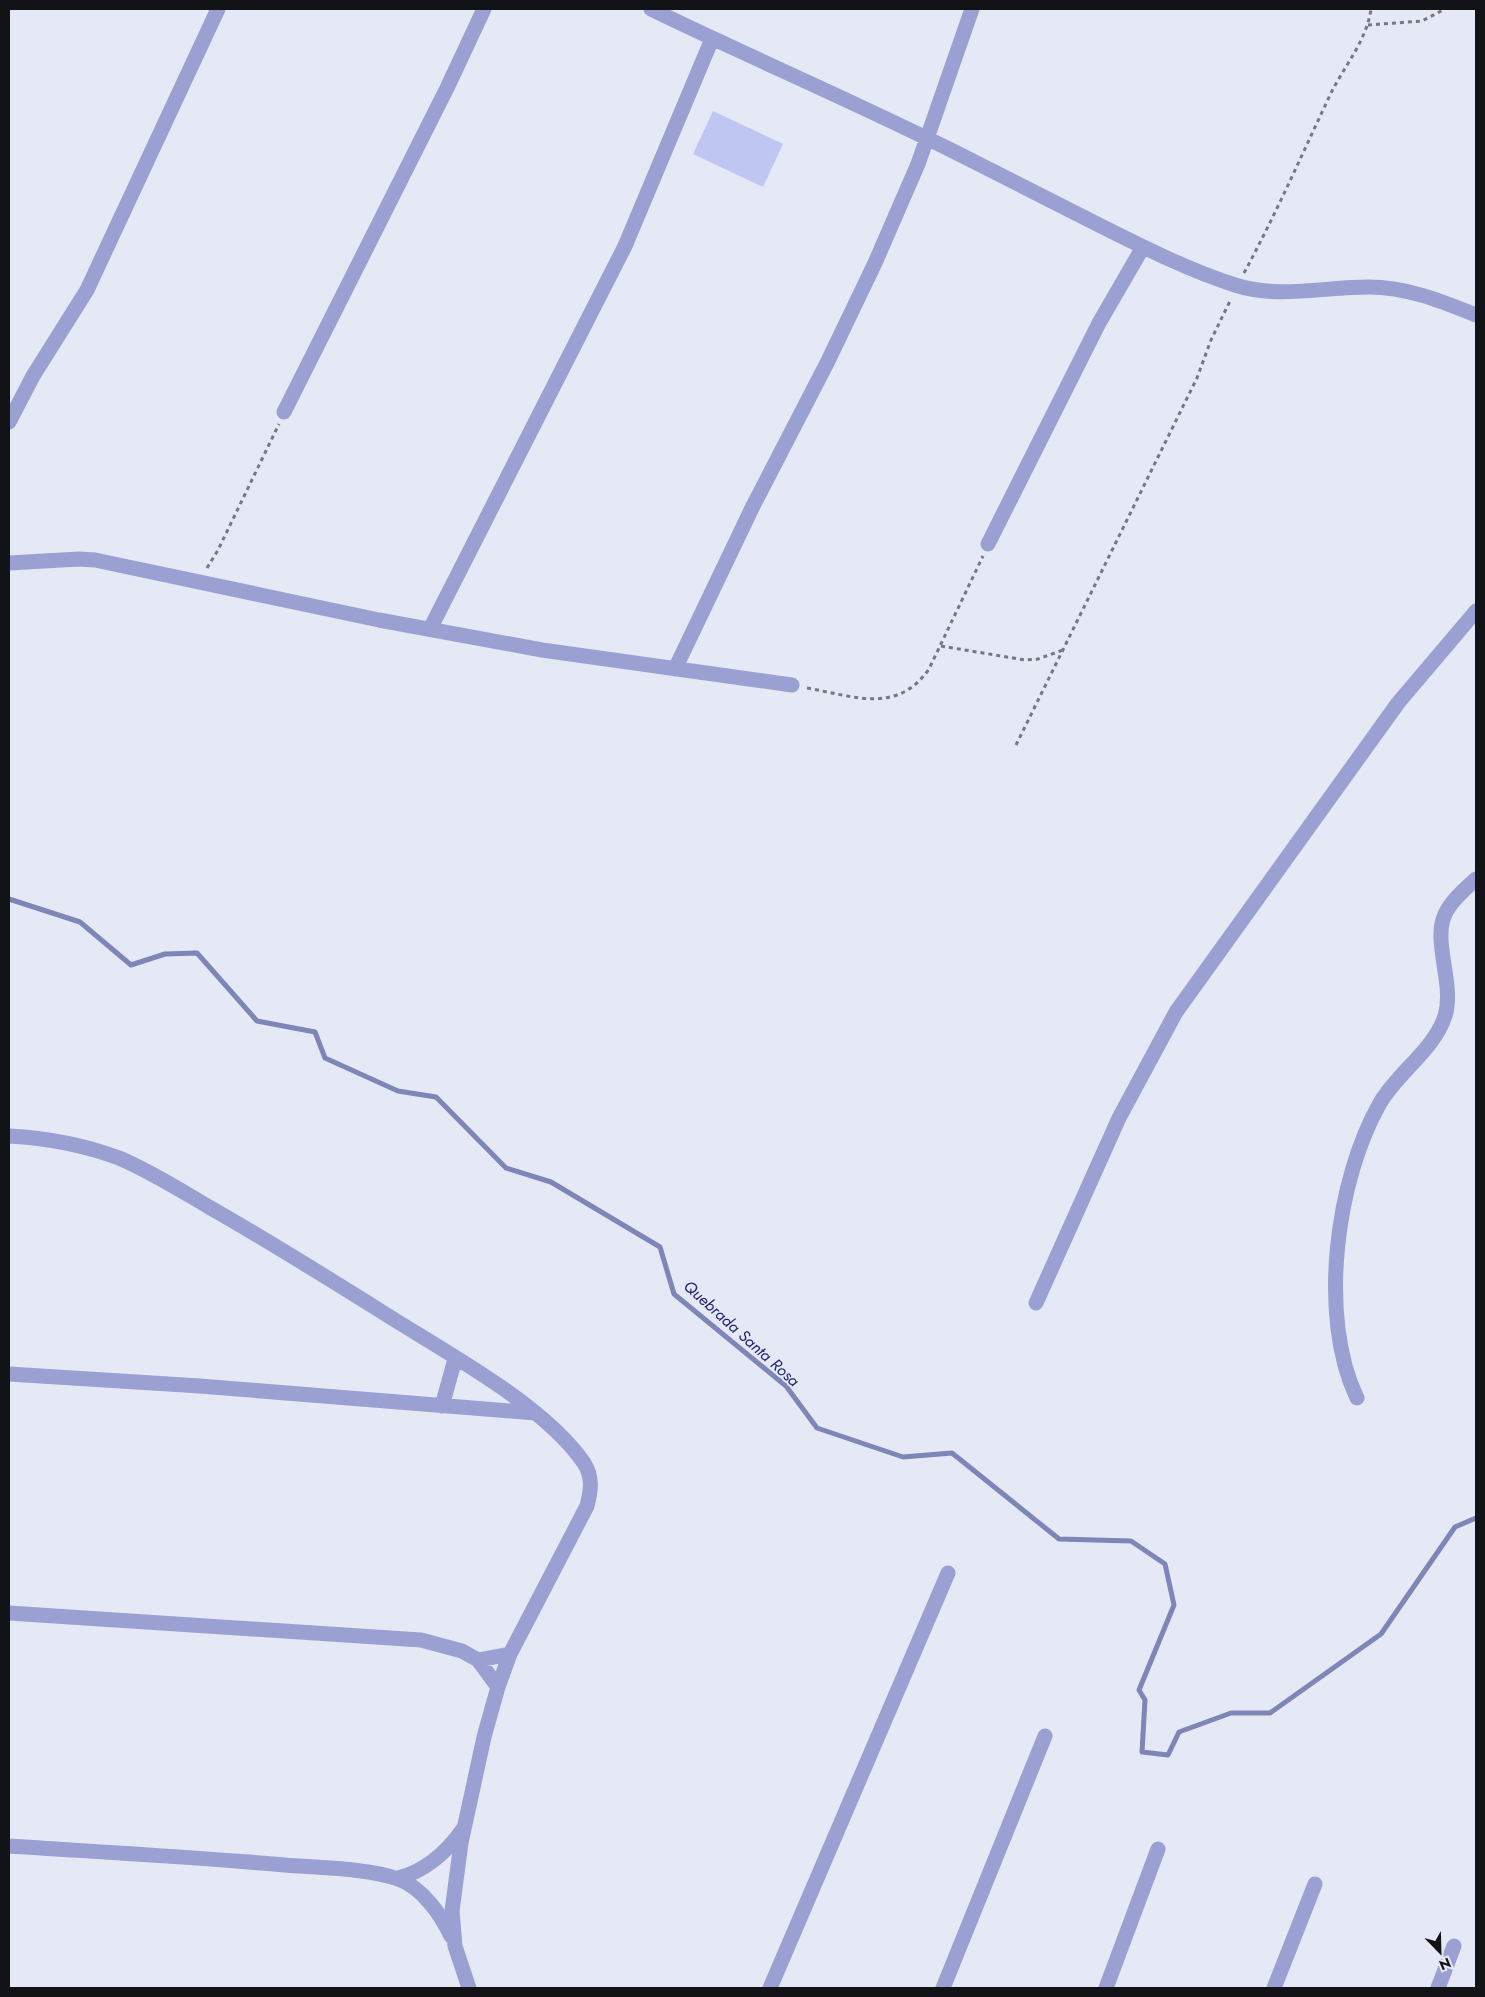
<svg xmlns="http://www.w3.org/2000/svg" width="1485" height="1997" font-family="Jost,sans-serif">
	<rect width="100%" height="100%" fill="#e5e8f5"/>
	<!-- green -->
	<path fill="#bfc6f1" d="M713,111L783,144L763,187L693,154Z"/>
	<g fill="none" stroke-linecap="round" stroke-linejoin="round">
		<!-- stream -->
		<path stroke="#7e85b7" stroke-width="5" d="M9,899L80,922L131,965L165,954L197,953L257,1021L315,1032L325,1058L398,1091L436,1097L506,1168L551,1182L660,1247L674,1294L786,1386L817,1428L903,1457L952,1453L1059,1539L1131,1541L1165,1564L1174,1605L1139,1690L1145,1700L1142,1752L1168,1755L1179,1732L1231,1713H1270L1381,1634L1455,1527L1476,1518"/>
		<!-- path -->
		<path stroke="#767880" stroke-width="3" stroke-dasharray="4 4" stroke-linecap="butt" d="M1368,25L1422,21L1445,9
			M1244,273C1276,214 1303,152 1332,91C1346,64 1367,39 1371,9
			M207,568L218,550L279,424
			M941,646L1025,660L1038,659L1063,650
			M807,688C853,696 897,715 929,669L983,556
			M1016,745L1197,378L1211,340L1231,299"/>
		<!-- street -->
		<path stroke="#9aa1d2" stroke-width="15" d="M651,9C750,57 852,101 951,150C1000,175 1050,200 1099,225C1143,247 1188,270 1235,285C1278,299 1324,287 1369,287C1407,287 1441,301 1476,315
			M284,412L447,88L484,9
			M9,422L33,376L87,290L218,9
			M988,544L1099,323L1143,247
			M9,563L79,559L95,560L379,620L542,650L792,685
			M430,629L625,246L712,39
			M675,669L752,508L827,363L875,263L918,164L972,9
			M9,1136C47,1138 84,1145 119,1158C150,1171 180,1190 209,1207C267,1240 323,1275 379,1310C441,1350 543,1403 584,1463C593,1477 591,1491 587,1506L510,1654L498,1687L484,1737L461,1843L452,1911L455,1946L469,1988
			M1036,1303L1119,1118L1176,1012L1398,703L1476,611
			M9,1374L200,1386L535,1413
			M1357,1398C1318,1317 1336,1180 1380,1103C1398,1072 1434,1050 1445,1016C1449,1003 1448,991 1446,978C1438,924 1434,916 1476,879
			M442,1406L455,1359
			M9,1613L421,1640L462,1651L478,1660L510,1654
			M478,1660L498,1687
			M9,1846C101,1852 193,1857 285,1865C319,1868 367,1868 398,1879C422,1887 441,1915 451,1936
			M398,1878C426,1871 446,1853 463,1829
			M770,1988L948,1573
			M943,1988L1045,1736
			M1106,1988L1158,1849
			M1274,1988L1315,1884
			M1438,1988L1454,1946"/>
	</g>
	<g text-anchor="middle" stroke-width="4" stroke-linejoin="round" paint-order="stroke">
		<!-- water labels -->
		<g font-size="16" font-style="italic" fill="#272472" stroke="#e5e8f5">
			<text transform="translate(742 1333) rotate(42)" y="6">Quebrada Santa Rosa</text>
		</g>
	</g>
	<!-- border -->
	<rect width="1485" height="1997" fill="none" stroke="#121317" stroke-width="20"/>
	<!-- north arrow -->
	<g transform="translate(1440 1952) rotate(157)" stroke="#e5e8f5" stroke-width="4" paint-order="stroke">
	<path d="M0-4L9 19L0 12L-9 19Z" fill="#121317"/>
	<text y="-8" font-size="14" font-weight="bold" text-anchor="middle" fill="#121317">N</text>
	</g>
</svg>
